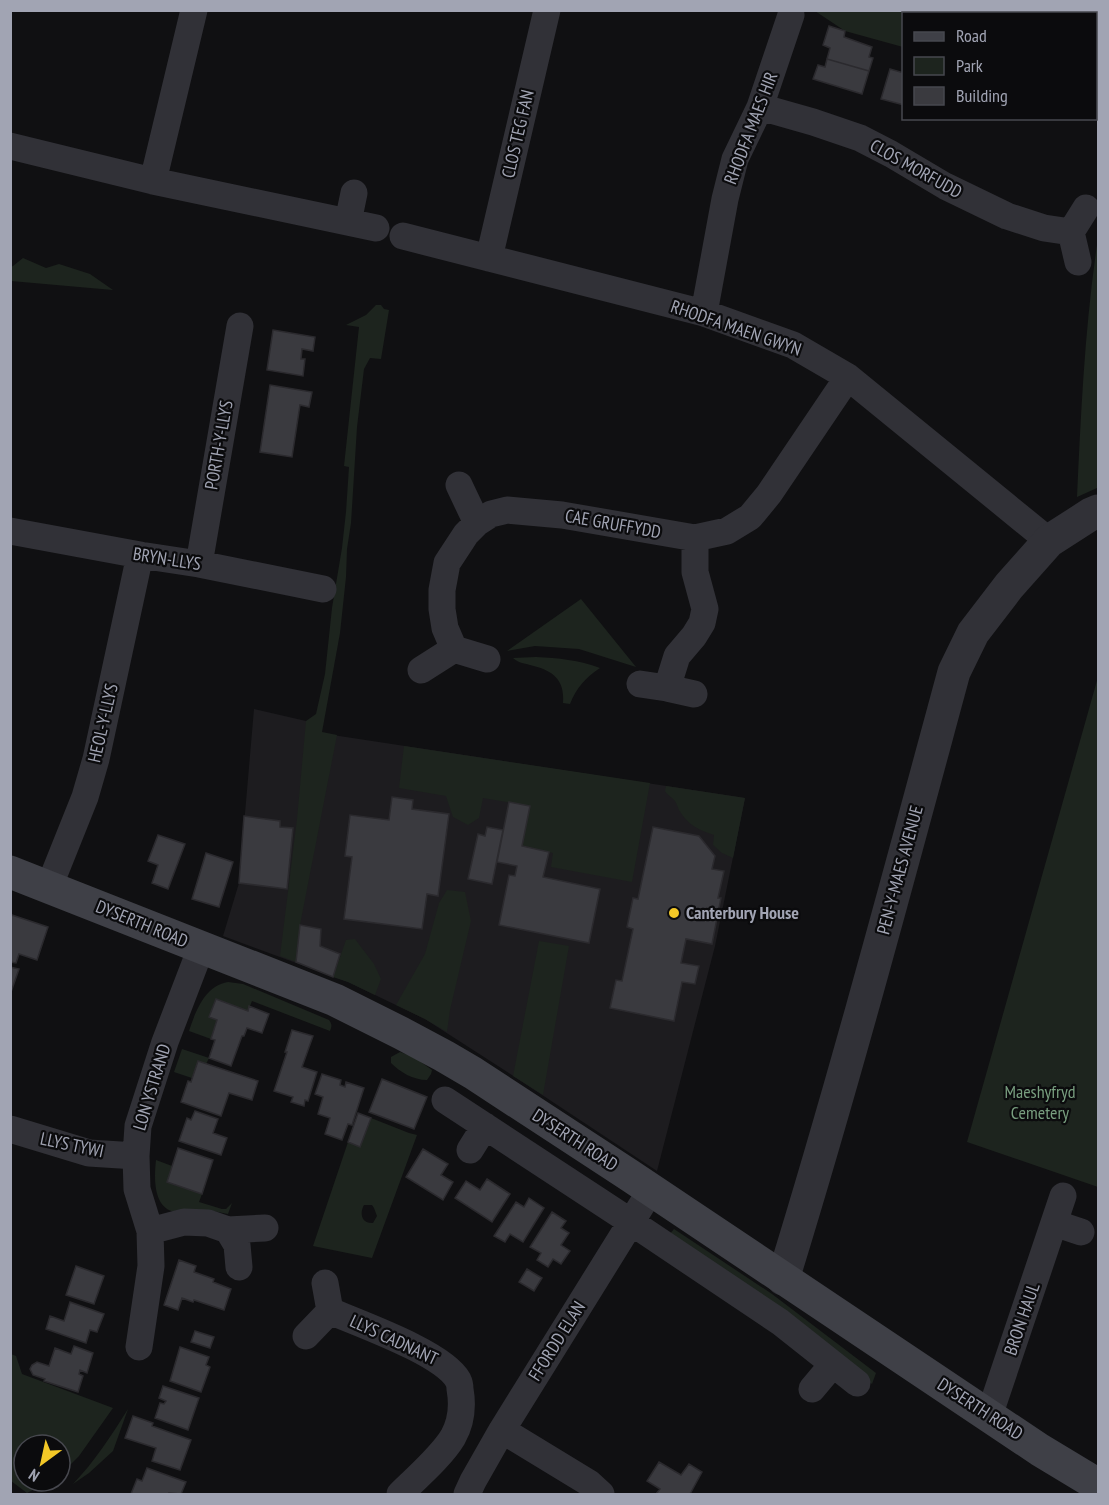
<svg xmlns="http://www.w3.org/2000/svg" width="1109" height="1505" font-family="'PT Sans Narrow',sans-serif">
	<rect width="100%" height="100%" fill="#101012"/>
	<!-- built -->
	<path fill="#1d1c1f" d="M254,709L306,721L313,732L745,798L715,946L657,1171L518,1079L425,1019L348,982L223,936L239,883Z"/>
	<!-- green -->
	<path fill="#1d241e" fill-rule="evenodd" d="M815,11H1098V102L1096,101V14H904L903,47L845,31Z
		M1098,238V456L1097,488L1077,497C1081,410 1085,324 1098,238Z
		M23,258L46,268L59,264L90,274L113,290L11,281V267L13,266Z
		M376,305H381L384,309L389,310L381,359L370,358L364,369L357,427L351,523L347,549L346,577L340,633L322,732L337,735L300,925L296,962L280,956L297,819L306,721L316,714L325,674L332,608L342,548L346,512L349,467L344,466L359,327L346,325L366,315Z
		M581,599L636,667L579,649L535,646L507,651Z
		M536,657C558,658 579,660 600,668C586,677 576,688 570,704L563,703C565,679 552,670 530,665C523,663 519,663 513,658Z
		M1098,677V1187L967,1142Z
		M404,746L650,783L632,882L551,867L553,853L522,846L530,806L483,798L479,818L468,825L453,817L446,796L399,788Z
		M666,786L745,798L733,858L722,853L713,845L714,835C698,830 688,825 679,810C678,808 677,804 675,801C672,797 668,796 665,791Z
		M447,890L465,892L471,921L450,1010L447,1032L425,1019L396,1005L425,954L439,903Z
		M355,939L374,964L381,979L375,995L348,982L333,977L346,940Z
		M539,941L569,946L543,1095L513,1076Z
		M228,982L243,984L329,1020C332,1024 332,1026 330,1031L252,1001L248,1011L216,999L217,1020L211,1039L189,1031C196,1010 205,986 228,982Z
		M182,1049L209,1058L206,1064L198,1061L192,1078L174,1072Z
		M400,1052L414,1057L432,1070L431,1074L427,1080C413,1080 400,1072 391,1063V1057Z
		M371,1118L409,1133L417,1135L372,1258L313,1246L348,1142L360,1146ZM364,1205H372L374,1208L377,1216L373,1223C362,1224 359,1214 364,1205Z
		M156,1160L172,1166L167,1182L202,1194L199,1202L222,1209H226L232,1203L228,1214L213,1211L175,1212C153,1208 154,1178 156,1160Z
		M674,1229L772,1294L876,1373L872,1384L808,1335L668,1236Z
		M11,1354L16,1356L22,1374L113,1408L79,1456L60,1475V1445H24V1481H50L27,1493L11,1481Z
		M128,1409L113,1451L89,1473L73,1484C95,1461 111,1436 128,1409Z"/>
	<!-- building -->
	<path fill="#3a3a3f" stroke="#2b2a2e" stroke-width="1.5" d="M829,26L845,31L844,37L872,47L869,57L873,58L869,71L827,59L830,48L823,45Z
		M827,59L869,71L862,94L813,79L818,65L825,67Z
		M890,69L904,73V105L881,99Z
		M273,330L315,337L313,351L302,349L301,359H305L303,376L267,370Z
		M270,385L312,392L309,407L300,405L292,457L260,452Z
		M392,797L413,800L412,809L449,814L438,896L427,894L422,929L344,919L352,857L345,856L350,815L389,820Z
		M509,802L530,806L522,846L549,852L543,877L600,889L589,943L499,925L509,875L515,876L517,866L497,862Z
		M244,816L280,821V827L293,828L287,889L239,883Z
		M487,827L503,830L492,884L468,879L478,834L485,836Z
		M653,827L699,836L715,856L712,869L724,871L718,898H721L712,944L686,939L681,963L699,966L695,984L682,982L674,1021L610,1008L616,980L622,981L633,929L627,927L633,898L638,899Z
		M158,835L185,844L168,889L152,883L158,865L148,861Z
		M206,853L233,862L219,907L192,899Z
		M12,915L48,927L37,960L19,954L16,963L10,962V920Z
		M300,925L321,929L320,946L340,954L333,977L296,962Z
		M10,967L19,969L10,995Z
		M216,999L248,1011L249,1006L269,1014L262,1033L247,1028L244,1036H242L231,1066L209,1058L215,1040L211,1039L217,1020L209,1017Z
		M292,1030L313,1036L302,1067L317,1072L308,1101L305,1100L304,1106L291,1102L293,1097L274,1091L287,1052H285Z
		M198,1061L258,1081L252,1100L229,1093L221,1116L181,1102L188,1081L191,1082Z
		M322,1074L341,1080L340,1085L345,1087L346,1082L364,1088L352,1125L348,1124L342,1140L325,1134L330,1118L318,1114L323,1097L315,1094Z
		M382,1079L427,1097L414,1129L369,1112Z
		M195,1111L218,1119L213,1133L227,1138L221,1155L179,1141L187,1118L191,1120Z
		M358,1113L371,1118L360,1147L348,1142Z
		M178,1148L213,1160L202,1194L167,1182Z
		M423,1149L448,1164L441,1175L453,1182L443,1200L406,1177Z
		M487,1179L510,1194L492,1222L455,1198L466,1181L480,1190Z
		M529,1198L544,1208L523,1242L510,1234L505,1242L494,1236L516,1202L524,1207Z
		M552,1212L566,1221L561,1228L569,1233L561,1245L570,1251L561,1264L553,1259L548,1267L537,1260L541,1253L530,1247Z
		M179,1260L196,1266L194,1272L214,1279L213,1282L231,1289L224,1310L194,1300L193,1302L182,1298L178,1310L164,1305Z
		M76,1266L104,1276L94,1304L66,1295Z
		M527,1269L542,1278L534,1291L519,1282Z
		M70,1302L104,1314L97,1332L90,1330L86,1343L46,1329L50,1316L64,1321Z
		M195,1331L214,1337L210,1348L191,1342Z
		M74,1346L93,1353L87,1373L80,1370L79,1374L83,1376L78,1392L44,1381L45,1379L33,1375L30,1369L32,1365L37,1362L49,1366L55,1348L71,1354Z
		M180,1347L209,1357L206,1365L210,1367L201,1392L170,1381Z
		M163,1386L199,1398L188,1430L155,1418L160,1403L164,1404L166,1401L159,1398Z
		M133,1416L153,1423L152,1426L191,1440L180,1470L152,1461L156,1448L125,1438Z
		M659,1462L681,1475L689,1464L702,1472L690,1494H656L660,1489L647,1481Z
		M147,1468L186,1482L181,1494L169,1493V1494H131L137,1479L142,1481Z"/>
	<g fill="none" stroke-linecap="round" stroke-linejoin="round">
		<!-- minor -->
		<path stroke="#313137" stroke-width="27" d="M760,107L813,122L860,138L891,154L945,186L1007,216L1044,228L1071,232
			M10,146L153,181L376,228
			M153,181L194,10
			M348,222L354,193
			M403,236L704,313L793,345L848,377L1049,541
			M489,258L547,10
			M1078,262L1071,232L1086,208
			M704,313L725,199L735,159L760,107L791,15
			M459,485L477,523
			M10,531L140,555L199,564L323,589
			M199,564L240,326
			M487,659L454,649L445,628L442,609V590L447,563L466,534L477,523L491,514L507,510L562,515L695,538L727,531L750,517L769,494L848,377
			M421,670L454,649
			M640,684L667,688L677,656L694,636L702,623L705,609L695,572V538
			M667,688L694,694
			M49,887L85,797L96,759L140,555
			M445,1100L631,1222L780,1322L857,1383
			M10,1129L89,1153L136,1156
			M470,1150L485,1126
			M1054,1223L1081,1232
			M228,1230L265,1228
			M150,1231L184,1222L208,1223L228,1230L237,1245L239,1267
			M330,1311C360,1324 443,1353 458,1380C459,1382 460,1386 460,1389C463,1406 462,1421 453,1437C441,1457 416,1478 400,1494
			M306,1336L330,1311L325,1283
			M139,1347L151,1266L150,1231L137,1189L136,1156L138,1126L165,1042L201,948
			M812,1389L833,1364
			M989,1416L1063,1196
			M502,1430L589,1483L601,1494
			M467,1494L473,1481L502,1430L651,1190"/>
		<!-- tertiary -->
		<path stroke="#313137" stroke-width="33" d="M783,1279C845,1078 899,875 954,672L973,633L1009,586L1049,541L1091,514L1098,511"/>
		<!-- secondary -->
		<path stroke="#3f4047" stroke-width="33" d="M10,872L335,1000L401,1033L444,1056L473,1073L629,1175L1040,1450L1098,1485"/>
	</g>
	<!-- markers -->
	<circle fill="#f3c827" stroke="#0b0b0d" stroke-width="2" cx="674" cy="913" r="6"/>
	<g text-anchor="middle" stroke-width="4.5" stroke-linejoin="round" paint-order="stroke">
		<!-- street labels -->
		<g font-size="18" fill="#a1a4b3" stroke="#0b0b0d">
			<text transform="translate(751 128) rotate(-69)" y="6">RHODFA MAES HIR</text>
			<text transform="translate(518 134) rotate(-77)" y="6">CLOS TEG FAN</text>
			<text transform="translate(916 169) rotate(29)" y="6">CLOS MORFUDD</text>
			<text transform="translate(736 328) rotate(19)" y="6">RHODFA MAEN GWYN</text>
			<text transform="translate(219 445) rotate(-80)" y="6">PORTH-Y-LLYS</text>
			<text transform="translate(613 524) rotate(10)" y="6">CAE GRUFFYDD</text>
			<text transform="translate(167 559) rotate(9)" y="6">BRYN-LLYS</text>
			<text transform="translate(103 723) rotate(-77)" y="6">HEOL-Y-LLYS</text>
			<text transform="translate(900 870) rotate(-75)" y="6">PEN-Y-MAES AVENUE</text>
			<text transform="translate(142 924) rotate(22)" y="6">DYSERTH ROAD</text>
			<text transform="translate(152 1087) rotate(-73)" y="6">LON YSTRAND</text>
			<text transform="translate(575 1140) rotate(33)" y="6">DYSERTH ROAD</text>
			<text transform="translate(72 1145) rotate(12)" y="6">LLYS TYWI</text>
			<text transform="translate(1022 1319) rotate(-71)" y="6">BRON HAUL</text>
			<text transform="translate(394 1340) rotate(25)" y="6">LLYS CADNANT</text>
			<text transform="translate(557 1341) rotate(-58)" y="6">FFORDD ELAN</text>
			<text transform="translate(980 1409) rotate(33)" y="6">DYSERTH ROAD</text>
		</g>
		<!-- poi labels -->
		<g font-size="18" font-weight="bold" fill="#a1a4b3" stroke="#0b0b0d" text-anchor="start">
			<text x="686" y="919">Canterbury House</text>
		</g>
		<!-- park labels -->
		<g font-size="18" fill="#789e7f" stroke="#0b0b0d">
			<text x="1040" y="1098">Maeshyfryd<tspan x="1040" dy="21">Cemetery</tspan></text>
		</g>
	</g>
	<!-- border -->
	<rect width="1109" height="1505" fill="none" stroke="#a1a4b3" stroke-width="24"/>
	<!-- legend -->
	<rect x="902" y="12" width="195" height="108" fill="#0b0b0d" stroke="#47484f" stroke-width="1.5"/>
	<rect x="914" y="32" width="30" height="9" fill="#3f4047" stroke="#47484f" stroke-width="1.5"/>
	<text x="956" y="42" font-size="18" fill="#a1a4b3">Road</text>
	<rect x="914" y="57" width="30" height="18" fill="#1d241e" stroke="#47484f" stroke-width="1.5"/>
	<text x="956" y="72" font-size="18" fill="#a1a4b3">Park</text>
	<rect x="914" y="87" width="30" height="18" fill="#3a3a3f" stroke="#47484f" stroke-width="1.5"/>
	<text x="956" y="102" font-size="18" fill="#a1a4b3">Building</text>
	<!-- north arrow -->
	<g transform="translate(42 1463) rotate(213)"><circle r="28" fill="#0b0b0d" stroke="#47484f" stroke-width="1.5"/>
	<path d="M0-4.5L10 22L0 15L-10 22Z" fill="#f3c827"/>
	<text y="-9" font-size="16" font-weight="bold" text-anchor="middle" fill="#a1a4b3">N</text>
	</g>
</svg>
